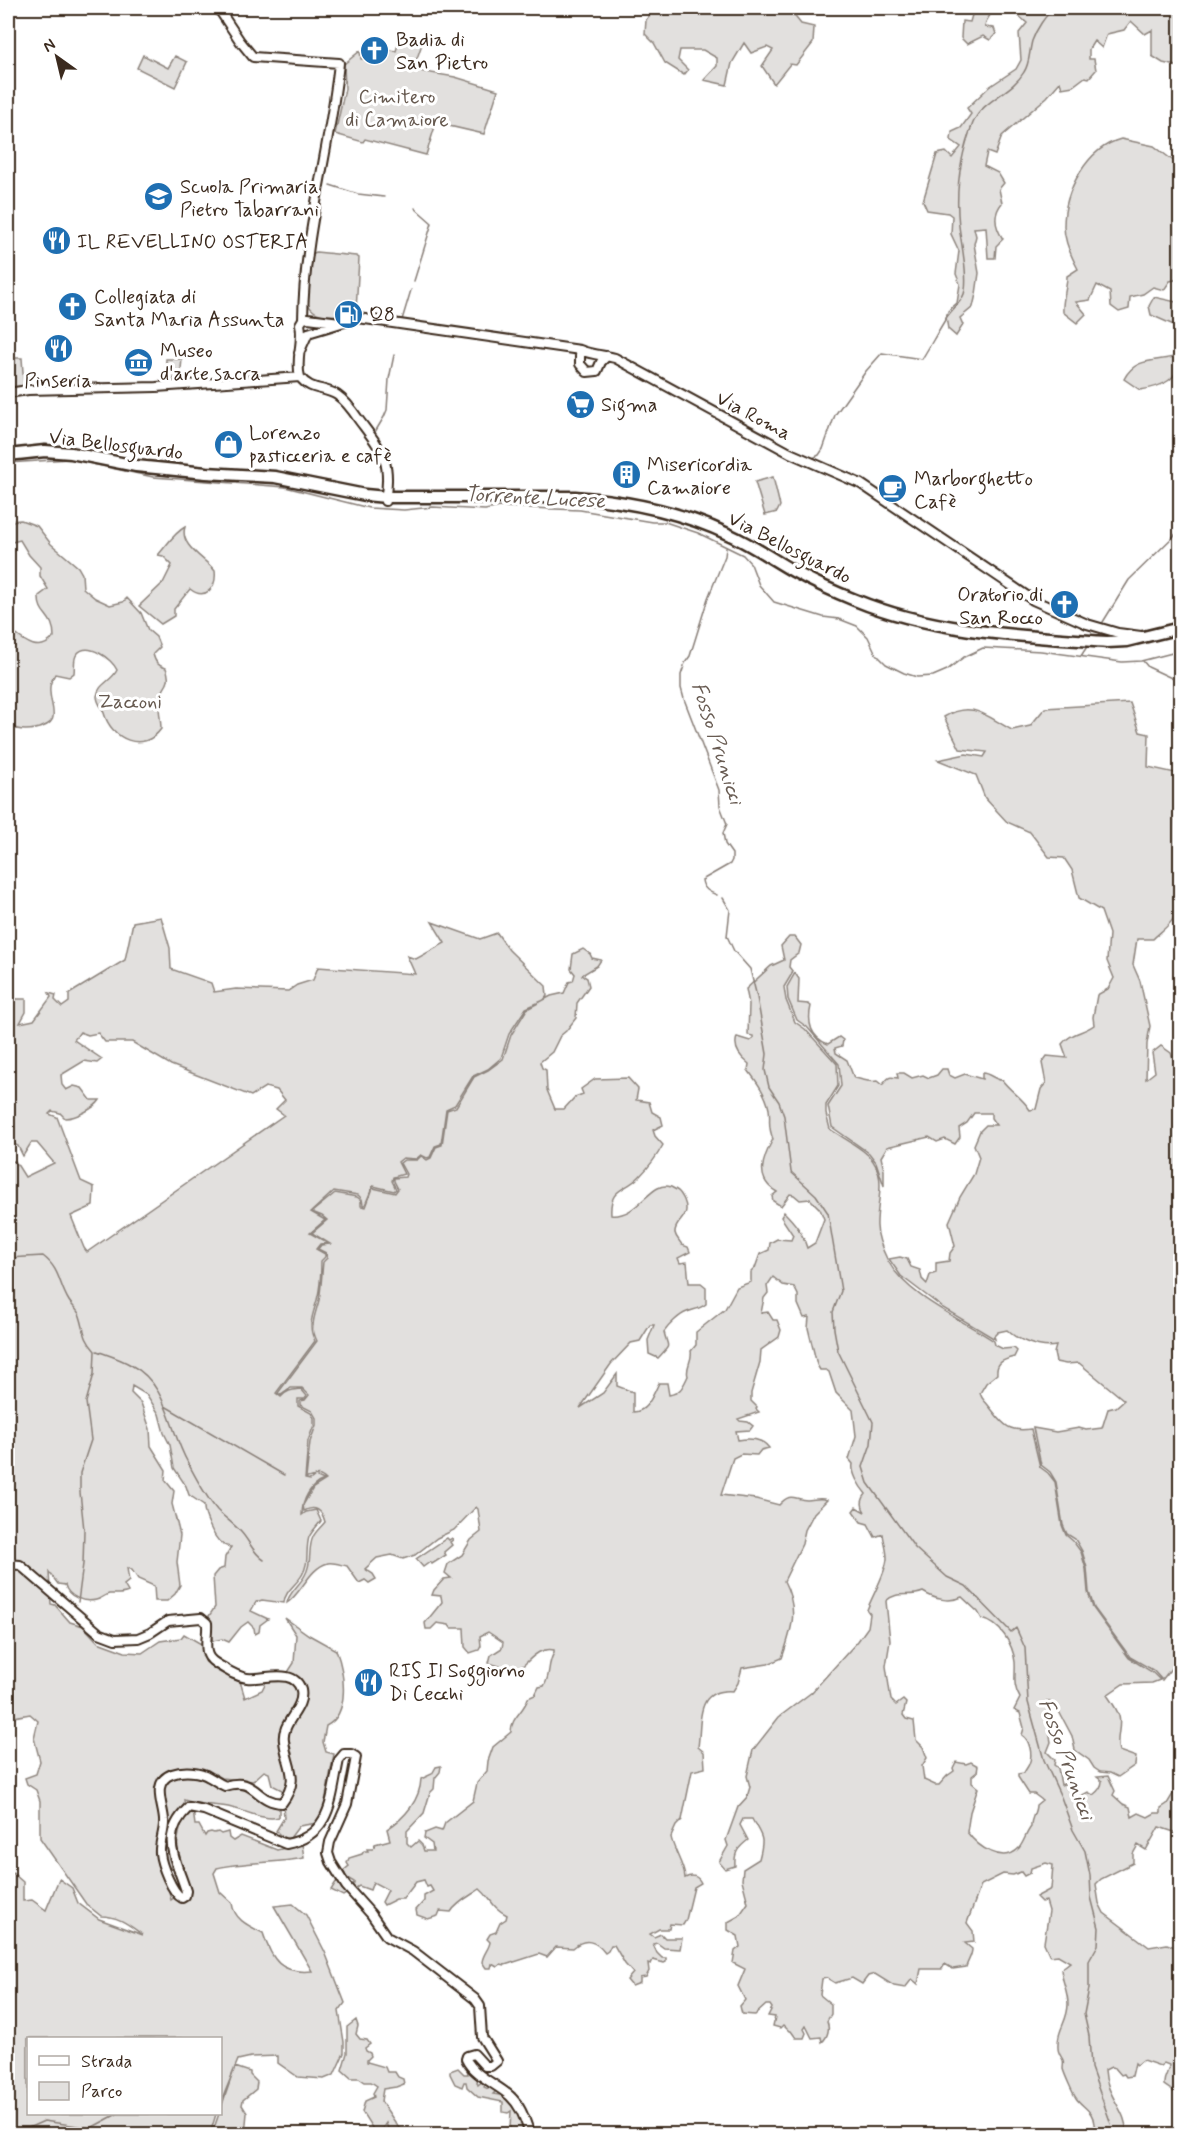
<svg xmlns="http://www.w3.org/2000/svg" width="1188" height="2142" font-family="Mynerve,sans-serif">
	<rect width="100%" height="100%" fill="#fff"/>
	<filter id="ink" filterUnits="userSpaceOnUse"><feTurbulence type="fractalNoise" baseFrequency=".0167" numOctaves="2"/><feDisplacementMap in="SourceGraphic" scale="12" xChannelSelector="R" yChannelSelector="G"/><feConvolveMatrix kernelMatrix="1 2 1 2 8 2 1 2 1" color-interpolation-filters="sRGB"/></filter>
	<g filter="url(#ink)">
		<!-- green -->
		<path fill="#e2e0de" stroke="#8e857e" stroke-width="1.5" fill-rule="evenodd" d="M652,8H788L801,24L814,27L813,43L796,65L790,64L774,84L762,66L773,50L767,47L751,53L744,43L732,63L727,85L704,80L717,66V58L703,50H680L678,60L688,70L684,75L665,63L654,43L645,34L646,20L651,13Z
			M974,8H994L986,22L985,27L994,28L996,34L990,40L983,36L967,44L961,38L962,21L970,22Z
			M1010,8H1180V67L1163,63L1152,56V30L1145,34L1131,21L1124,30L1107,34L1102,48L1094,41L1089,49V59H1094L1096,70L1089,78L1085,77L1073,86L1062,88L1060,82L1047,97L1002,136L995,155L987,152L984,166L998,173L1004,183L999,189L1002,203C992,215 995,227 1003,239L996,246L995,258H988L986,227L974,228L976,236L974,244L979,273L976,294L973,307L960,318L963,325L956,336L948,329L946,317L948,311L957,303L960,284L956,274L959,251L951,234L952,216L948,213L927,210L923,201L937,154L946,152L952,158L961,147L951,140L952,132L961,128L971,114L967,108L989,87L1016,69L1021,60L1019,33L1027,23Z
			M401,35L419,38L418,42L422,44L413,70L455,77L498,90L484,134L436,123L426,155L365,139L363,142L335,134L345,89L344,64L360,51L361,59L388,58L390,50L396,51Z
			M143,55L168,68L175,56L187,62L175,87L137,68Z
			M1121,139L1154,146L1180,166V279L1170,281L1164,290L1153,287L1143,294L1130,297L1129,309L1119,312L1111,306L1110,292L1097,285L1090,300L1076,302L1086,314L1077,323L1063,312C1062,299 1067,289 1067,276L1078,269C1071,256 1064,241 1064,226C1064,191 1087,148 1121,139Z
			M316,252L356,256L359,258L356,311H344L343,315C329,315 315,318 308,304L312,254Z
			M1180,295V321L1176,326L1151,315L1149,306L1154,297L1176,302Z
			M1180,355C1181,380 1161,387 1140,390L1124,379C1136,355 1159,363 1180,355Z
			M8,358H22L24,387L8,390Z
			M166,359H182L180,379L165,378Z
			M773,477L780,506L777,512L765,515L755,482Z
			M21,520L37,526L51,544L78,567L82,574L83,588L95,598L110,605L123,602L127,598L141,613L148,630L156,637L160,647L153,654C155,662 158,666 166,668C173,685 162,686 159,700C158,708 161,720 161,729C143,754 111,739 104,713C102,707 97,703 97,696C98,684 112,681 117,670C112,659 88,641 77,654C73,658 75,667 74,673L69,677L55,674C53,678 50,683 50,687C48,706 66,723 35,729C26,731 16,730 8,725V628C22,639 38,656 54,637C54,614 38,616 39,596L48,589L40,576V567L29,555L20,540L8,543V521Z
			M185,527C179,546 205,558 215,571C217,588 205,601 190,589L174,609V616L161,624L139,606L163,583L172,565L163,556L158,555C167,545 174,533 185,527Z
			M1130,703L1140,732L1149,734L1148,767L1180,774V818L1176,817C1177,846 1185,892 1173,919C1169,926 1159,933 1153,939H1137L1133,965L1140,981L1150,1026L1147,1044L1146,1079L1155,1072L1152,1053L1161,1046L1171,1053L1176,1066L1179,1068L1180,1066V1488L1177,1496L1180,1504V1657L1162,1680L1153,1670L1130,1657L1094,1608L1089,1592L1087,1568L1082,1551L1075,1539L1067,1534L1063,1525L1056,1482L1050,1472L1041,1465L1033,1428L1056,1432L1079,1428L1086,1430L1102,1428L1108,1409L1116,1407L1124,1400L1079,1363L1066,1364L1056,1362L1054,1353L1056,1346C1040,1349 1018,1341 1007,1330L998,1332L994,1336L995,1339L943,1308L901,1276L889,1259L900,1257L907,1259L911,1267L920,1270L922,1279L927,1284L930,1275L936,1273V1263L949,1261L950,1253L955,1246L949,1222L960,1197L974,1174L979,1157L974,1145L980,1131L986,1125H996L991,1118V1113H974L967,1123L959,1128L960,1137L955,1144L945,1139L937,1142L929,1137L887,1147L881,1157L884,1170V1186L876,1162L869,1153L832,1127L828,1106L841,1086L839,1064L807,1027L797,1020L788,999L787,987L795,973L799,979L798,1003L808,1004L811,1006C807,1023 811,1038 828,1044L839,1037L843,1040L842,1046L835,1048L836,1053L847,1060L854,1078C862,1079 869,1083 877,1081L882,1085C890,1078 885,1076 898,1078L897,1073H904L912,1078L923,1075L929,1078L937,1075L942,1069H947L949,1075L955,1078L965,1074L982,1079V1073C990,1073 994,1080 1002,1080C1011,1092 1022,1097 1030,1110L1036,1109L1041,1089L1046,1083L1042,1063L1047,1056L1067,1058L1062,1044C1070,1033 1083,1033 1094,1025L1093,1017L1097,995L1108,989L1114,978L1107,961L1109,934L1101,911L1079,898L1072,870L1064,858L1049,857L1030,832L1007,822L985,798L976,775L938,760L966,754L984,757L987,752L960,749L944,717C972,700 986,716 1012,730L1030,726L1045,708Z
			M161,917L170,948L171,969L211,983L214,992L236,989L288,991L297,985L313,980L318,967L415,974L407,956L416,959L445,943L432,922L480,939L497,933L509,950L546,986L547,996L544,1000L526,1008L509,1034L501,1058L488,1069L473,1076L455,1105L446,1109L441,1144L435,1146L430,1157L427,1158L421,1155L416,1159L403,1158L398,1162L404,1174L393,1177L392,1181L396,1189L394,1191L373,1186L365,1205H363L362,1199L358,1195L334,1191L311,1212L325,1220L310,1233L328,1243L320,1244L316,1249L325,1254V1257L321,1261C321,1273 320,1289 317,1300C313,1315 307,1326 315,1341L276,1393L281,1397C287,1390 292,1390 301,1389L307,1396L305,1399H298V1406L311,1413L314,1418V1425L308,1441L305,1479L310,1480L315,1476L324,1480C310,1485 302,1500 302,1515L306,1512L316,1510L321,1521C317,1526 312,1531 309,1537C305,1550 310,1562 302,1575C297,1584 284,1592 284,1603L262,1600L256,1602L251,1611L268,1619L260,1625L259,1632L255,1634L254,1628L248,1622L241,1627L229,1642L222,1639L213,1641C210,1635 211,1624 209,1616L215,1607L213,1576L218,1570L224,1568L225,1557L231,1547C226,1546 224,1546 221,1543C214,1538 203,1514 204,1505L189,1495L186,1486L174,1468L170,1445L164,1433L159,1414L147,1395L132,1386L131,1393L141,1403L150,1429L151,1446L166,1470L165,1480L174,1491L172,1504L180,1535L177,1562L180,1585L175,1594L167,1601H155L154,1586L138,1579L132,1570L127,1568L129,1581L124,1585L128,1592C121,1595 116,1594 109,1594C104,1595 101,1599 96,1600C84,1603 68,1597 65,1585L58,1584L49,1572L51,1604L55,1605L70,1622L83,1626L98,1642L125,1652L142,1653L160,1641L181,1638L184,1634L203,1645C210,1673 215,1670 240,1681L245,1698L262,1690L266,1682L283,1680L294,1663L296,1635L285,1618L309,1635L336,1650C344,1671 351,1714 326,1726L323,1742L326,1752L334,1754L324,1807L317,1823L299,1826L290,1838L284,1839L276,1831L284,1818L282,1790L272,1785L269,1773L264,1771L253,1781L222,1778L208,1770L180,1769L166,1780C191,1774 197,1769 217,1787L244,1786L266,1803L279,1808V1817C264,1821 247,1811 232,1808C216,1804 200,1806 184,1800L185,1810H193L195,1825H199L205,1836L207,1833L211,1832L214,1833L218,1832L221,1834L228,1832L229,1838L233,1841L241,1836L277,1850L302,1844L304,1858C275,1864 246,1861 217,1868L214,1873L220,1892L232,1903C234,1920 249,1926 263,1933C272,1961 281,1974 312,1971L274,1906L293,1904L306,1915L325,1952L345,2003L339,2011L344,2042V2053L334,2075L324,2079L298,2077L278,2063V2056L251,2057L238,2060L221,2102L220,2038H28V2114H216L210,2134H8V1869L23,1882V1901L32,1900L46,1910L59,1879L72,1888L78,1903L99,1919L143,1935C129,1925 119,1916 101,1916L86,1904L40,1838V1801L36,1790L27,1784L25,1778L36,1774L40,1761L34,1738L38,1721L30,1714L8,1718V1162L15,1161L25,1177L54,1163L37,1143H31L23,1156L18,1146L14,1144L8,1148V1138L12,1130L8,1118V1005L15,999H26V1012L20,1023L34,1020L51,997L49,993L56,995L55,1000L62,1007L69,1002V994L125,960L133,922ZM80,1032L88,1035L98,1033L105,1042H132L171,1065L251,1096L265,1087L277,1090L285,1100L276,1109L284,1115L87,1252L84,1248L71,1216L93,1206L94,1187L81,1181L57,1117L49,1114L52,1111L60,1113L65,1118C76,1118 95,1108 100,1100H91L82,1088L74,1086L66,1090L62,1085L61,1075L84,1061L97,1063L102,1059L74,1040ZM178,1823L181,1826C173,1850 180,1875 184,1900L175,1897L171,1900L167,1883L171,1865L169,1839Z
			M789,937H795L801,945L799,953L790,960L789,967L793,972L784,987L786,1000L795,1022L805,1029L837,1064L838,1086L826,1105V1114L830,1129C840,1136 860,1147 868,1155C889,1176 876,1201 877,1226C877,1237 883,1251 888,1261C907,1296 961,1319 994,1341L995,1345L1003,1349L1014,1348L1017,1351L1014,1357C1003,1360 996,1362 997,1374L986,1383L980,1393C982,1400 984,1400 988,1405C1002,1422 1006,1433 1031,1429L1040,1467L1048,1473L1055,1482L1062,1525L1066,1535L1073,1541L1081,1552L1086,1569L1088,1592L1093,1608L1129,1658L1152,1672L1160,1680L1152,1683L1123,1684L1107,1695C1111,1701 1117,1709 1119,1716C1122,1728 1115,1739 1119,1751L1136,1757L1135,1765L1118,1777L1110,1773L1100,1772L1094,1768L1089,1760L1075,1750L1072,1736L1055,1704L1047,1701C1048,1708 1051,1716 1051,1722C1050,1730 1049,1734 1051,1742L1047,1752L1055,1760L1054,1765L1058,1768L1061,1785L1069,1782L1076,1796H1081L1088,1792L1093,1795C1097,1792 1102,1787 1102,1781L1097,1777L1108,1776L1115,1791L1113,1795L1123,1804L1130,1807L1132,1817L1139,1813L1148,1817L1155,1813H1161V1808L1167,1804L1173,1794L1180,1792V1834L1159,1827L1146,1850L1138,1845L1133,1854V1863L1101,1879L1096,1884L1099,1903L1104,1913L1149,1947L1167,1944L1180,1949V2096L1164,2085C1163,2077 1169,2072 1169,2065L1164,2063L1160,2066L1143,2060L1137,2065L1135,2063L1132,2076L1126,2077L1124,2074L1121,2075L1115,2068L1111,2067L1105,2070C1106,2097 1128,2112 1126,2133H1143V2134H1099C1091,2125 1096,2122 1091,2114C1087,2108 1080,2104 1076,2098C1073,2094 1064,2073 1063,2069C1063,2066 1064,2063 1063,2060C1061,2056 1058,2053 1058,2048C1057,2028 1068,2022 1068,2004C1068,1991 1062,1982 1061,1969L1070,1962L1058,1955L1050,1956L1044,1943L1049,1911L1046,1901L1041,1902L1036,1897L1051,1889L1053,1865L1046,1863L1031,1868L1030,1873L1024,1876L1021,1872L1013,1875L1003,1874L981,1885L967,1923L973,1931L974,1942L965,1943L972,1949C972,1956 968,1960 966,1967L953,1969L945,1964L942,1969H921L918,1984L912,1979L905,1988L894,1986L875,1974L868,1976L862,1984L852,1978L835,1983L827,1978L822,1979L820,1995L831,2004V2014L827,2021C830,2028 828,2037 822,2042L821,2037L812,2038L806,2026L804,2029L806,2033L804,2038H796L791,2031H789L783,2025L780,2028L773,2026L775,2017L768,2016L772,2008L770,2005H766L755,2015L742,2014L740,2006L745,2000L738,1986L745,1969L733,1963L735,1951L740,1947L738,1936L728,1930V1922L739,1916L748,1903L742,1880L743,1869L759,1859C765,1836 762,1838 752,1819H743L740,1825L748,1840C738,1848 734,1852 735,1866L725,1869L719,1862L728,1846L726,1840L738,1807L747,1797L750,1787L747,1776L753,1750L779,1717L812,1692L858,1641L868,1627L870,1614L867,1610C872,1596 887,1571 887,1558C887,1550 884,1542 883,1534L875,1537L868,1524L861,1522L853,1511L856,1507L865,1512C861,1506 861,1500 866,1494C860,1487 851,1473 853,1464L849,1459L856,1436L853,1410L836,1393L829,1372L826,1370H820L817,1365L808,1328L809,1317L804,1318L798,1304V1295L794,1287L783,1285L773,1277L767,1286L768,1293L764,1298L761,1313L768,1312L773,1320H777L781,1330L779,1337L761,1350L760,1362L751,1393V1401L757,1407L756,1409L759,1412L738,1419L740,1421L748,1422L753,1426L750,1430L736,1431L738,1440C749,1438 762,1438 769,1448L761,1450L757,1455L741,1454L733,1458L721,1495L756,1499L779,1505C791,1492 793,1499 807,1500C814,1500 820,1497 827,1500L814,1513L805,1530L802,1544L784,1581C799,1610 792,1629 782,1658L768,1664L742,1668L738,1683L733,1691C695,1688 702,1720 698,1747L704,1752L705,1768L692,1771L682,1820L676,1826L671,1837C673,1849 685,1867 685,1878C692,1874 698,1876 701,1883L694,1887L686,1920L683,1925L670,1924L669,1929H659L650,1934L654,1937L661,1934L665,1938H682L680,1949L664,1948L657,1943L653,1944L657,1953L662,1958H666V1962L664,1963L653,1960L651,1964L648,1963L649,1971L646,1977L640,1978V1983L632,1986L627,1980L633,1973L625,1964L614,1945H611L608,1951L605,1953C596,1941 585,1937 573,1948L556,1947L547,1957L539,1954L505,1965L501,1964L497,1967L492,1964L491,1968H486L482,1962C483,1954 489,1949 490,1942L487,1939L490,1934L496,1932L500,1923L506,1919L507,1915C491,1907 492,1899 480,1889C470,1896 457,1902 451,1912L440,1911L438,1916L428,1919L417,1915L416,1910L424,1901V1896L433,1891L430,1886L427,1887L424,1880L416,1882L403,1899H396L384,1905L382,1902L388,1890L373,1882L370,1890L359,1886L343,1896L331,1890L336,1882L354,1884V1882L342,1875L345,1874L343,1871L349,1866L347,1863L349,1858L362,1854L364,1851H368L367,1849H373L375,1844L390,1840L387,1829C405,1818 420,1800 421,1779L432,1774L436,1767L441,1766L440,1772L435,1778L434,1789L430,1793L424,1813L407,1831V1843L411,1847L418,1841L422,1845L424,1851H433L432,1844L424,1838L425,1833L435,1829L442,1831L445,1823L473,1801L477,1783L487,1771L488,1761L493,1747L511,1732C511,1717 524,1712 528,1698L535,1695L539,1687L544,1686C551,1675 547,1664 554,1653V1650C536,1647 530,1662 516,1671L489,1663L491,1655L502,1648L503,1642L488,1632L480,1636L481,1646L479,1650L470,1653L465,1647L464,1628H451L449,1625L437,1623L431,1629H426L425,1623L442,1602L441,1596L432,1595L434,1590L444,1579L451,1578L445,1573L448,1564L462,1555L471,1540L481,1532L478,1509L476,1507L454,1530L437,1538L415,1555L403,1559L392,1555L377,1558L365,1569L373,1574L376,1579L369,1583L365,1580L359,1583L347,1566C341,1565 334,1562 328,1563C309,1568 302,1593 287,1603C288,1593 300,1585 305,1575C313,1561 307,1550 313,1537C315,1532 321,1527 325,1522C322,1510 315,1505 304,1511L303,1505L313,1488L326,1480C316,1471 316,1478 306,1478L310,1442L316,1425V1418L312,1411L300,1405V1401L305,1400L309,1395L302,1388H291L281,1395L278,1393L317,1341C309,1326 315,1316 319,1300C321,1291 322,1272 323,1262L327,1258L326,1253L318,1249L321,1245L330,1244L312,1233L327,1220L322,1216L312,1212L335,1193L357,1197L361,1200V1206L366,1207L373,1188L395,1193L398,1189L394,1181V1178L405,1177L406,1174L400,1163L404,1160H417L421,1156L427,1160L431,1158L436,1147L442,1145L447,1110L456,1107L474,1077L488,1070L503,1059L511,1035L527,1009L551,996L564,993L569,982L573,981L575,974L571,969L573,954L583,949L590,954L592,958L601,960L597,966L582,975L587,978L589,986L577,1003L576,1018L566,1031L560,1036L552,1052L540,1062L542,1068L546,1070L547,1090L555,1109H564L575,1097L583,1094L581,1089L595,1079L628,1078L638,1089L636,1100L649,1102L652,1112L661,1117L663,1125L653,1130L655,1136L663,1145C657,1156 649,1167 640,1176C625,1192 609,1187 611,1215C639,1218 651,1179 671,1187C679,1191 680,1192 684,1200C692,1219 674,1220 675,1233C676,1238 680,1241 682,1245L688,1247L690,1252L678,1258L680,1263L687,1262L689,1283H701L706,1287V1304C700,1309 695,1309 687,1312C679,1315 669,1325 664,1332C668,1349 672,1343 658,1358L649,1354L648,1340L654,1325H650L640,1341L631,1343L611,1364L580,1408L603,1393L617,1374V1386L633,1392V1412C648,1412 653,1394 659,1383H667L669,1395C681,1393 683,1386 688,1376C685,1367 693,1360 691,1351L696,1345V1332L725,1309L737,1287L751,1282V1272L755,1268L760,1254L769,1250L770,1243L777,1239L791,1240L793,1235L781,1217L784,1212C796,1224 802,1232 807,1248L815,1243L824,1219L820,1209L810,1199L800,1200L794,1195L790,1194L781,1206L773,1201L772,1196L777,1192C754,1179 763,1158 773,1139C767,1125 771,1121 769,1109C766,1094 757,1082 748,1070L749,1064C740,1057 733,1048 737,1037L750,1041L753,1039V1036L748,1035L749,1004L746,989L771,966L784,960L781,946ZM923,1592C934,1599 950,1603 962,1597L978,1612L982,1619C1000,1623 1013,1644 1015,1662C1016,1676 1012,1685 1020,1698L1014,1710L1020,1713L1024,1728L1022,1735C1030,1740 1033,1755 1029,1764C1028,1767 1025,1770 1024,1773L1018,1774V1777L1029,1794H1034L1042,1800L1036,1805C1036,1813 1030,1819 1031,1827C1026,1833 1024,1842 1019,1848C1003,1865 978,1847 967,1832L970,1812L978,1788L972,1783V1776L977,1772L978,1766L971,1762L966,1764L956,1762L953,1768L954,1771L947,1776L939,1785H935L924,1780L922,1766L927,1758L923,1747L916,1740L914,1721L906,1719L903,1715L906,1703L903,1700L896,1705L891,1700L886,1666L890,1641L886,1601C897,1590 909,1598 923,1592Z
			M447,1538L449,1540L452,1538L453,1540L450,1542L452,1545L444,1552L446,1555L432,1564L430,1562L423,1567L416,1559Z
			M356,2020L358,2026L356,2034L360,2039L367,2040L370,2044L365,2048L366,2051L370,2053L371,2056L367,2060V2062L385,2067L387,2072H395L398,2077L403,2079L404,2084L396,2087L383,2089L381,2101L403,2134H390L386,2123L382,2129L374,2131L362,2112L365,2101L374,2097L373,2093L377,2086L371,2082H365L359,2078H351L342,2070L347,2053V2027Z
			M235,2067L250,2072V2075L257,2082L256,2089L243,2100L242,2105L247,2113L245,2134H212Z
			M458,2068L464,2074H468L467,2069L478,2077L477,2082L478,2085L484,2080L486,2082L484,2087L488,2089L489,2084L496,2091L493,2094L499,2095L508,2089L515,2093L512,2105L520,2111L534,2134H513L510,2129L511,2111L508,2113L503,2112V2102L478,2097L467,2087L466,2082H464L462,2087L455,2084L450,2074V2071Z"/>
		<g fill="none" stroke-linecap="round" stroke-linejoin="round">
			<!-- stream -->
			<path stroke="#887e77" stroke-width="1.5" d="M330,185L358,194L384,197
				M414,281L432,223L415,208
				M402,320L411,290
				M375,432L384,417L387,410L389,379L394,355
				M811,459L819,455L823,449L835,415L866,371L882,353L922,359C930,346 937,333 945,320C950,311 961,303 964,294C969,279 961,242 959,226C955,190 960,156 973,123C983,99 1012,93 1024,72C1030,63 1029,52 1032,41C1036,30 1045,15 1055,8
				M8,463L69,459L153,477L285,487L369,508L404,510L433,507L485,510L500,507L530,508L580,510L652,522H665L698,533L743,555L751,564L759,585L774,602L823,617L839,619L857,626L868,637L876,654L886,664L904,673L917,677L933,676L947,670L964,657L983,648L1041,651L1122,662L1141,661L1180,651
				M1103,622L1129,580L1180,530
				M1081,656L1088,645
				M1143,661L1148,667L1180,682
				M717,895C709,892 703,889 702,880L730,864L732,860V854L725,844L723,833L727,824L720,806L719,790L684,699L681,688V675L685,663L690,656L708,598L725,556L726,548
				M723,898L730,910L727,936L734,951L750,969L757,997L767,1054L765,1070L769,1087L779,1102L784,1116L791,1172L816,1195L828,1213L841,1291L833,1312L834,1329L838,1351L873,1422L871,1444L863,1467L868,1483L915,1548L947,1577L966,1586L1011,1632L1016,1628L1025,1648L1028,1702L1044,1760L1061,1797L1073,1830L1085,1851L1090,1875L1091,1897L1099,1928L1098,1945L1089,1961V1988L1084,2014L1089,2036L1091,2068L1111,2124
				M8,1258L43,1256C61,1270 58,1283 69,1301C72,1306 78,1310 80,1316C85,1331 83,1338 95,1351L94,1374L86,1402L91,1440L80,1473V1492L84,1530L83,1564L78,1602
				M97,1351C108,1355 121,1359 131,1365C168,1384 169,1430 188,1463C196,1478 205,1496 217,1510C225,1518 234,1524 241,1532C250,1542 253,1553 264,1560
				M165,1406L284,1475
				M92,2129L104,2134
				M22,2134L26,2129L44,2121L91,2128L117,2114"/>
			<defs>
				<path id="minor" d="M218,8L240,41L253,57L339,63C330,149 304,233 303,319L300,324C304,341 295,360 300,377
					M303,319L308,318L340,322
					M580,350V364L587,372L597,371L601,362L607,356
					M299,353L308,333L358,318L580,350C592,355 603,355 615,358L790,453L861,484L1033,600L1087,624L1118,633L1141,636
					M300,377C310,391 325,387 337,395C346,401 353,411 359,420C382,451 392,460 385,501
					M8,393L28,390L156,387L300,377
					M8,1564L20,1565L99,1633L115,1639L138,1638L150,1633L168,1621L201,1618L207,1623C208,1632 204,1647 208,1655C210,1661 217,1664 222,1667C230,1672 238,1677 247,1678C263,1680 295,1667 301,1690C305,1709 281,1722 284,1741C287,1768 301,1777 282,1803C255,1802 256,1776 225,1786C218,1783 215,1780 209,1777C200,1771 183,1770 172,1774C151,1782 163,1804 164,1820C165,1831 159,1842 160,1853C161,1864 172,1893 182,1898L185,1896L186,1891C176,1858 158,1837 189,1807L204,1810L286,1844C332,1836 331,1797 339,1760L344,1754H351L356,1757L347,1804L330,1842L328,1853L331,1862L346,1886L371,1914L387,1937L413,1951L475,1999L480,2006L482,2037L497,2061L491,2066H485L474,2054L467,2056L466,2059C474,2076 497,2084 510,2096C522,2107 525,2121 530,2134"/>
				<path id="major" d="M8,455L45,451L71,453L136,466L206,473L275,477L365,495L386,497H575C628,501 682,512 730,535C752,545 772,559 793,571C813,582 835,592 855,600C935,633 1022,636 1107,642L1127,641L1180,628"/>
			</defs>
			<!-- minor casing -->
			<use href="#minor" stroke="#3b2a1e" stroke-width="12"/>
			<!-- major casing -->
			<use href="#major" stroke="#3b2a1e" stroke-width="15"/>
			<!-- minor -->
			<use href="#minor" stroke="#fff" stroke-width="8"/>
			<!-- major -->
			<use href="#major" stroke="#fff" stroke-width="10"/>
		</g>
	</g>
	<!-- icons -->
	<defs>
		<symbol id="church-disc" viewBox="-11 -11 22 22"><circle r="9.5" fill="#1f6fb2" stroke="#fff"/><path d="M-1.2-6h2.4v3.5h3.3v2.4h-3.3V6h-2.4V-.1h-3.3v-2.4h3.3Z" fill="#fff"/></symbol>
		<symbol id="school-disc" viewBox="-11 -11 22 22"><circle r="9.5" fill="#1f6fb2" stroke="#fff"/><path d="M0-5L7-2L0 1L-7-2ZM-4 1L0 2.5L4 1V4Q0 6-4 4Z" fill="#fff"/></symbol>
		<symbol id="restaurant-disc" viewBox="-11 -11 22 22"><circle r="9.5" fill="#1f6fb2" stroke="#fff"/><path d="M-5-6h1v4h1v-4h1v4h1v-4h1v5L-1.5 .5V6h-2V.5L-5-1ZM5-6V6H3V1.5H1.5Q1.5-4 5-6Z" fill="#fff"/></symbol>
		<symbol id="fuel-disc" viewBox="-11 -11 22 22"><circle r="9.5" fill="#1f6fb2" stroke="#fff"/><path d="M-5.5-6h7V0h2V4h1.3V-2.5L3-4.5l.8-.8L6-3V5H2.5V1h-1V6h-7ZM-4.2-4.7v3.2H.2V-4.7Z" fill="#fff"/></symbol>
		<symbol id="museum-disc" viewBox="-11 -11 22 22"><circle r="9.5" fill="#1f6fb2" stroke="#fff"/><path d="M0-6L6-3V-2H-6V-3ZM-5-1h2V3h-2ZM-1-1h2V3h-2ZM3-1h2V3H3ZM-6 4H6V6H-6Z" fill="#fff"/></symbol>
		<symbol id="supermarket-disc" viewBox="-11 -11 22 22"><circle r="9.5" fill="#1f6fb2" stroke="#fff"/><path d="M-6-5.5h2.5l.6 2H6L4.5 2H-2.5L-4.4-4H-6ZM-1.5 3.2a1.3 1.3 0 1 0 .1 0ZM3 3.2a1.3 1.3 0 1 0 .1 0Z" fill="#fff"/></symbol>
		<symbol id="shop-disc" viewBox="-11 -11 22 22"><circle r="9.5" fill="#1f6fb2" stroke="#fff"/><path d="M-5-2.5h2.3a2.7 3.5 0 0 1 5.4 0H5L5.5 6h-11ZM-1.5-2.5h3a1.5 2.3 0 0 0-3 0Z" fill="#fff"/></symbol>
		<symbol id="building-disc" viewBox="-11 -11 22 22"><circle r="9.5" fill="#1f6fb2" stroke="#fff"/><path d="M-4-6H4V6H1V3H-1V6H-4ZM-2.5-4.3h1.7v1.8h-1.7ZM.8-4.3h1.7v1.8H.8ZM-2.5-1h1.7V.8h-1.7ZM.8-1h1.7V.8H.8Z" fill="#fff"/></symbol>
		<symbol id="cafe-disc" viewBox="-11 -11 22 22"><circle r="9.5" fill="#1f6fb2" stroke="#fff"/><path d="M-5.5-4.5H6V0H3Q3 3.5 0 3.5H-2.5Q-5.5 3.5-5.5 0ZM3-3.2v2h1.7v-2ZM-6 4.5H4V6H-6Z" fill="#fff"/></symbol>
	</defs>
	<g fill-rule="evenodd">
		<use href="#church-disc" x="358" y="34" width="33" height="33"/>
		<use href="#school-disc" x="142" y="180" width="33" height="33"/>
		<use href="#restaurant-disc" x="40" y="224" width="33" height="33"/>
		<use href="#church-disc" x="56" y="290" width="33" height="33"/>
		<use href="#fuel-disc" x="332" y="298" width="33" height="33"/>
		<use href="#restaurant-disc" x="42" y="332" width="33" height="33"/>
		<use href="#museum-disc" x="122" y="346" width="33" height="33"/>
		<use href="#supermarket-disc" x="564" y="388" width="33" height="33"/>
		<use href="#shop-disc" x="212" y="428" width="33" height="33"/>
		<use href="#building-disc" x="610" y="458" width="33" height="33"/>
		<use href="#cafe-disc" x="876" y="472" width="33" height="33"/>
		<use href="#church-disc" x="1048" y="588" width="33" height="33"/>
		<use href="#restaurant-disc" x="352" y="1666" width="33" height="33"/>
	</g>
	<g text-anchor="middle" stroke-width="6" stroke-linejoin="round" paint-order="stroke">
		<!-- poi labels -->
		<g font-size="20" fill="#3b2a1e" stroke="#fff" text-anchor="start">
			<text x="396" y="46">Badia di<tspan x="396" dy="23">San Pietro</tspan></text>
			<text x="180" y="193">Scuola Primaria<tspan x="180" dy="23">Pietro Tabarrani</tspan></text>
			<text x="77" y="248">IL REVELLINO OSTERIA</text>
			<text x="94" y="303">Collegiata di<tspan x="94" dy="23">Santa Maria Assunta</tspan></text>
			<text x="369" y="321">Q8</text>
			<text x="160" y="357">Museo<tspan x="160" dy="23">d'arte sacra</tspan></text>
			<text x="58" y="387" text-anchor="middle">Pinseria</text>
			<text x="601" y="411">Sigma</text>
			<text x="249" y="439">Lorenzo<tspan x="249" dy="23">pasticceria e cafè</tspan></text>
			<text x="647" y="471">Misericordia<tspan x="647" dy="23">Camaiore</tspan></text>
			<text x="914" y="485">Marborghetto<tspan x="914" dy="23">Cafè</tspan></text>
			<text x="1043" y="601" text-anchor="end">Oratorio di<tspan x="1043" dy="23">San Rocco</tspan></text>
			<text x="389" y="1677">RIS Il Soggiorno<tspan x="389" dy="23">Di Cecchi</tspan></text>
		</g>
		<!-- park labels -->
		<g font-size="20" fill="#65584e" stroke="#fff">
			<text x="397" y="103">Cimitero<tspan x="397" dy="23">di Camaiore</tspan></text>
			<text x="130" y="708">Zacconi</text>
		</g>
		<!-- street labels -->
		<g font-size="20" fill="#3b2a1e" stroke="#fff">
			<text transform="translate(754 415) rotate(28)" y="7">Via Roma</text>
			<text transform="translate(116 444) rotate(7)" y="7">Via Bellosguardo</text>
			<text transform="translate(790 547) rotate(27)" y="7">Via Bellosguardo</text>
		</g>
		<!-- water labels -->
		<g font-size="21" font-style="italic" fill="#685b52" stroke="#fff">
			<text transform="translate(535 497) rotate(3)" y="7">Torrente Lucese</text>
			<text transform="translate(718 743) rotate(72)" y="7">Fosso Prunicci</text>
			<text transform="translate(1067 1759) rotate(70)" y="7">Fosso Prunicci</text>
		</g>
	</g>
	<!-- margin -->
	<rect width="1188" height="2142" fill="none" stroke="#fff" stroke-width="30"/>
	<rect x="15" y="15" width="1158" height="2112" fill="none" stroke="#3b2a1e" stroke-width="2" filter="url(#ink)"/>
	<!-- legend -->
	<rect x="27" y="2037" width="195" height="78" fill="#ffffff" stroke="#b1aaa5" stroke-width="1.5"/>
	<rect x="39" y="2056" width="30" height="9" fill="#ffffff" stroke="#b1aaa5" stroke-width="1.5"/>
	<text x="81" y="2067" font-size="18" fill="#3b2a1e">Strada</text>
	<rect x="39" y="2082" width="30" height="18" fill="#e2e0de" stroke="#b1aaa5" stroke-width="1.5"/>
	<text x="81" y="2097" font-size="18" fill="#3b2a1e">Parco</text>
	<!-- north arrow -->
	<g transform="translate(57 57) rotate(326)" stroke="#ffffff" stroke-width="4.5" paint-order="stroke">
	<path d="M0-4.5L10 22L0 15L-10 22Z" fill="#3b2a1e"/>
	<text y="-9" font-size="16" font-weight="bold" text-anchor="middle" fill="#3b2a1e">N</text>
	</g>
</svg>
